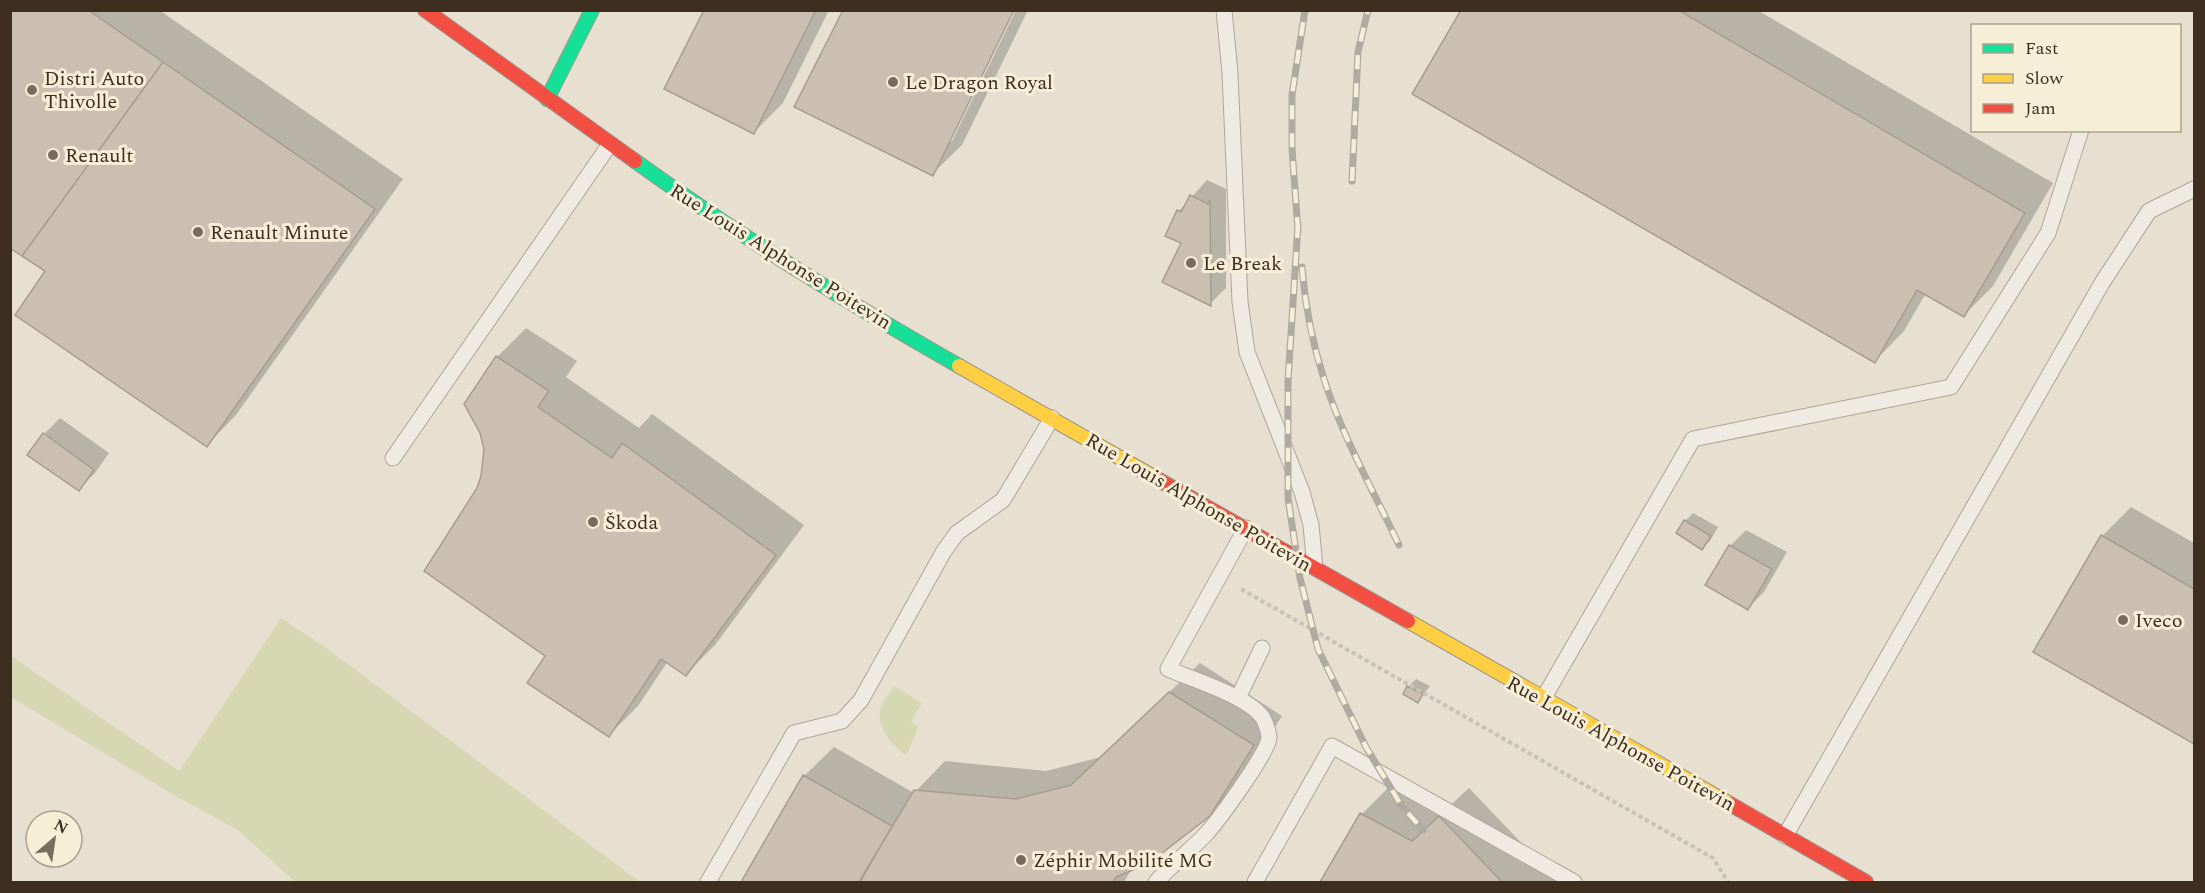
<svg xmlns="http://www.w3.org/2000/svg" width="2205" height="893" font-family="Spectral,serif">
	<rect width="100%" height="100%" fill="#e7e0d1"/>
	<!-- green -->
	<path fill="#d6d7b3" d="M281,618L325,647L640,882H295L238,830L174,795L11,697V656L179,771Z
		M894,686L922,703L911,722L918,727L908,752L905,755C893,745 877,729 880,711C881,703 890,693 894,686Z"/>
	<!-- shadow -->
	<path fill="#0003" d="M10,10H159L403,179L236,415L207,445L47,271Z
		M705,10H829L783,103L754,132Z
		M1016,10H1028L962,145L932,174L948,141H952Z
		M1463,10H1757L2053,183L1993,286L1964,315L1926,293L1904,331L1875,361Z
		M1207,180L1226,189V288L1210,304L1183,243L1179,211Z
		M526,328L577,361L566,377L639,428L652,414L804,525L715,645L686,674L668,661L638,706L609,735L547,656L478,489L483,477L497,357Z
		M60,418L109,453L95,473L79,489L44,434Z
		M2131,507L2194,543V743L2035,651L2102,536Z
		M1693,513L1718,527L1710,541L1702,548L1685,521Z
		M1746,530L1787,552L1764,592L1748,608L1730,546Z
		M1200,663L1282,716L1239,784L1209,814L1132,868L1124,882H743L804,776L834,747L914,793L945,761L1046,771L1101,757Z
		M1416,679L1430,686L1418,701L1408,687Z
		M1391,785L1442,813L1469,788L1550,873L1567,882H1322L1362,814Z"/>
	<!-- building -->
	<path fill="#cbbfb2" stroke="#a89c90" stroke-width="1.5" d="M10,10H88L163,62L22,256L10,248Z
		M704,10H816L754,134L664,89Z
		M843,10H1014L933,176L794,107Z
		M1461,10H1678L2025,213L1964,317L1917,290L1875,363L1412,94Z
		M163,62L375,209L207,447L15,315L45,271L22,256Z
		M1190,195L1208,204L1210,200L1211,306L1162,282L1181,243L1165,236L1177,210L1181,212Z
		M496,356L549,391L538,407L612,458L622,443L776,555L686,676L661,659L609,737L527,683L545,656L424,571L477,488L481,476L484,449L480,433L464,404Z
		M43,433L94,470L79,491L27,455Z
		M1684,520L1711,536L1702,550L1676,533Z
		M2101,535L2194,589V744L2033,652Z
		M1729,545L1772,569L1748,610L1705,585Z
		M1407,686L1423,694L1418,703L1403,694Z
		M1169,692L1254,745L1210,816L1149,863L1116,877L1113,882H859L914,790L1016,799L1071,785Z
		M803,775L892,826L860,882H741Z
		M1360,813L1412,841L1439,816L1502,882H1320Z"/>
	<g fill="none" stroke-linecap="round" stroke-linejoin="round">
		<defs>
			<path id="lane" d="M1224,10L1230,73L1240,302L1247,352L1302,492L1311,525L1315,568
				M393,458L610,144
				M1238,698L1262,648
				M1543,699L1693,439L1951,387L2048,233L2081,130
				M1785,836L2102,283L2149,211L2194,189
				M708,882L794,733L842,721L861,700L944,551L957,533L1003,500L1052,418
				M1156,882C1171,865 1190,851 1206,834C1218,821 1267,754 1269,738C1269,734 1266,724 1264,720C1253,698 1192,679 1168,669L1246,528
				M1255,882L1332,746L1574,882"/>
			<path id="fast" d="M547,99L592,10
				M635,161C739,236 847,302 959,366"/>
			<path id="slow" d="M959,366L1159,480
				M1408,621L1730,804"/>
			<path id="jam" d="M425,10L635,161
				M1159,480L1408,621
				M1730,804L1866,882"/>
		</defs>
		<!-- lane casing -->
		<use href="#lane" stroke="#ada599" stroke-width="17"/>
		<!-- fast casing -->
		<use href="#fast" stroke="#9c958a" stroke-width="16"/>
		<!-- slow casing -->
		<use href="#slow" stroke="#9c958a" stroke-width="16"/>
		<!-- jam casing -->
		<use href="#jam" stroke="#9c958a" stroke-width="16"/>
		<!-- path -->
		<path stroke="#c8c2b9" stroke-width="4" stroke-dasharray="4.5 3" stroke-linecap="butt" d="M1241,589L1713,858L1728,882"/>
		<!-- lane -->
		<use href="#lane" stroke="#efebe3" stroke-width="15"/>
		<!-- fast -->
		<use href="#fast" stroke="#16e098" stroke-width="14"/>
		<!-- slow -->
		<use href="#slow" stroke="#ffcf43" stroke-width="14"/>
		<!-- jam -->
		<use href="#jam" stroke="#f24e42" stroke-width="14"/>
		<defs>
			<path id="rail" d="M1352,181L1358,52L1368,10
				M1298,224L1288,381V498L1300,578L1318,649L1366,747L1401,805L1423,830
				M1298,231L1292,149V95L1305,10
				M1302,267C1305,305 1312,342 1324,379C1342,436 1373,490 1399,545"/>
		</defs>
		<!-- rail casing -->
		<use href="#rail" stroke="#afaaa2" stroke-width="7"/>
		<!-- rail -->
		<use href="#rail" stroke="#f7eed8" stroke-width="4.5" stroke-dasharray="14" stroke-linecap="butt"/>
	</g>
	<!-- markers -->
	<g fill="#786c5e" stroke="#f7eed8" stroke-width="2">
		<circle cx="893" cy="82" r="6"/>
		<circle cx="32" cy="90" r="6"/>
		<circle cx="53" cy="155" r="6"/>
		<circle cx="198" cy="232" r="6"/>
		<circle cx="1191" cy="263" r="6"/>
		<circle cx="593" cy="522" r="6"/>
		<circle cx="2123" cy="620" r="6"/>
		<circle cx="1021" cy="860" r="6"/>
	</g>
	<g text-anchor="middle" stroke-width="6" stroke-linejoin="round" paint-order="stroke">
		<!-- poi labels -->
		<g font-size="20" fill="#3d2e20" stroke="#f7eed8" text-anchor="start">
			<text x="44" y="85">Distri Auto<tspan x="44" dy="23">Thivolle</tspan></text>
			<text x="905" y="89">Le Dragon Royal</text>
			<text x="65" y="162">Renault</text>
			<text x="210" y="239">Renault Minute</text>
			<text x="1203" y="270">Le Break</text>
			<text x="605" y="529">Škoda</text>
			<text x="2135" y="627">Iveco</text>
			<text x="1033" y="867">Zéphir Mobilité MG</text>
		</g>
		<!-- street labels -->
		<g font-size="20" fill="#3d2e20" stroke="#f7eed8">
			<text transform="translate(781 256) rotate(32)" y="7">Rue Louis Alphonse Poitevin</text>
			<text transform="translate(1199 502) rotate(30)" y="7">Rue Louis Alphonse Poitevin</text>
			<text transform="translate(1621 743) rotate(29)" y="7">Rue Louis Alphonse Poitevin</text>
		</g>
	</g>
	<!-- border -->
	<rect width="2205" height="893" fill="none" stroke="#3d2e20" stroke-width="24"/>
	<!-- legend -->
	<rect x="1971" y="24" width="210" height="108" fill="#f7eed8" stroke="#ada18e" stroke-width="1.5"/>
	<rect x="1983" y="44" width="30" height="9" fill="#16e098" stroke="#ada18e" stroke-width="1.5"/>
	<text x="2025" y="54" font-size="18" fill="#3d2e20">Fast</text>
	<rect x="1983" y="74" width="30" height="9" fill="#ffcf43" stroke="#ada18e" stroke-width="1.5"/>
	<text x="2025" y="84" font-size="18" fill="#3d2e20">Slow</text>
	<rect x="1983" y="104" width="30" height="9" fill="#f24e42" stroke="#ada18e" stroke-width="1.5"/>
	<text x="2025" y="114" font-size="18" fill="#3d2e20">Jam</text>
	<!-- north arrow -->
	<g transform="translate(54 839) rotate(29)"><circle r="28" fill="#f7eed8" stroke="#ada18e" stroke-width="1.5"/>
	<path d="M0-4.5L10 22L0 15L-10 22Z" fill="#786c5e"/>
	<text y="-9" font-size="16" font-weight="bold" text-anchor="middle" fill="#3d2e20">N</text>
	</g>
</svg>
